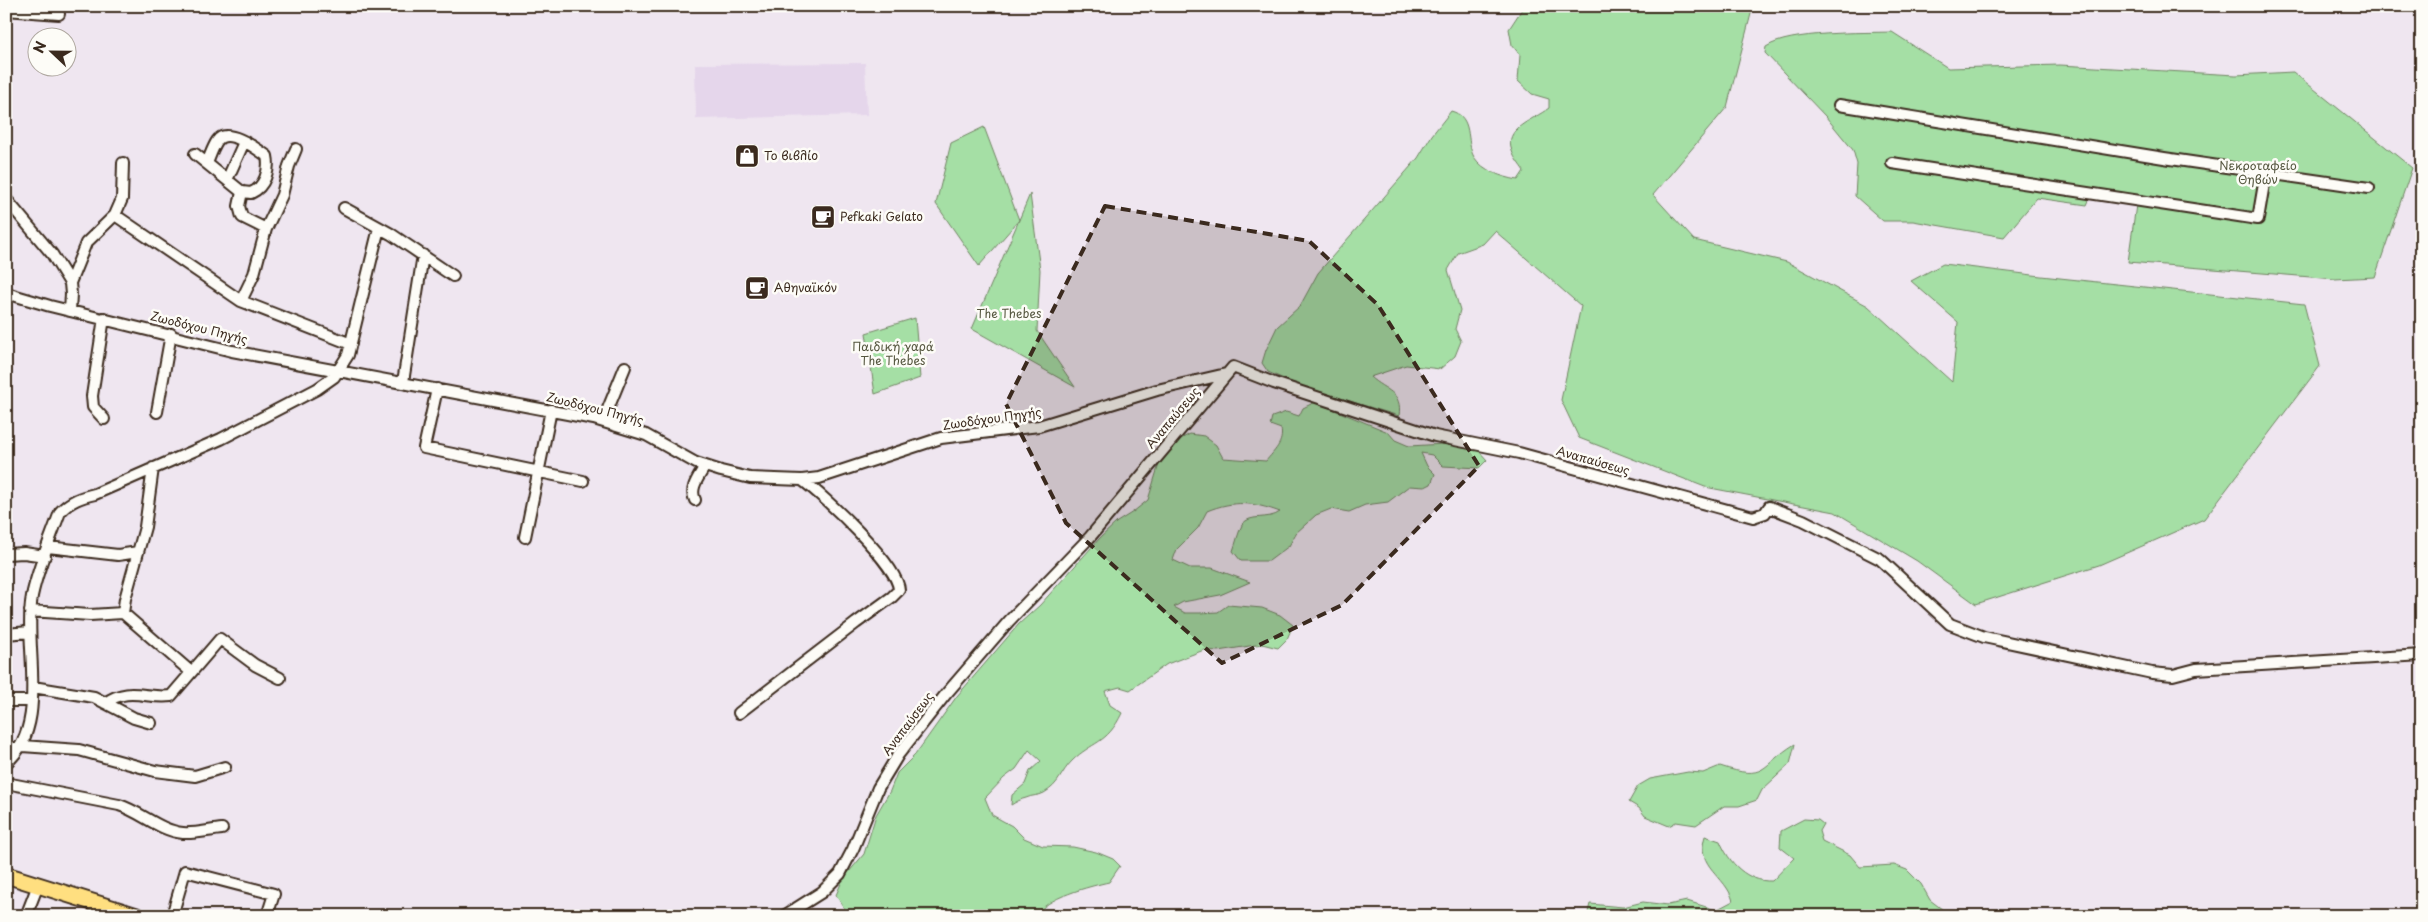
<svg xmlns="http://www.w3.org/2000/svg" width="2428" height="922" font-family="'Playpen Sans',sans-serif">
	<rect width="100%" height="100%" fill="#efe6f0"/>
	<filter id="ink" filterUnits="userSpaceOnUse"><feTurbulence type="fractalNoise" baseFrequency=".02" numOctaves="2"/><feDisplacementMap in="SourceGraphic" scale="10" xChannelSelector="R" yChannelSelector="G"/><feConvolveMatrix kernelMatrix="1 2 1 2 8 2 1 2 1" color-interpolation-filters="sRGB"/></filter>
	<g filter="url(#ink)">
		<!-- built -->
		<path fill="#e5d6eb" d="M865,63L867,115L696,119L695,64Z"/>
		<!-- green -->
		<path fill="#a5dfa5" stroke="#708462" d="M1524,6H1753L1727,107L1653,195L1694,240L1787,262L1868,306L1952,382L1958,322L1911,281L1943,264L2041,276L2304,304L2320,366L2204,519L2099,565L1976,604L1917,561L1835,512L1705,487L1579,438L1561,400L1581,306L1495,231L1483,244L1458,253L1448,270L1460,310L1455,329L1461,341L1455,356L1440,369L1406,365L1370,377C1385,391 1403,391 1399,416L1300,386L1268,372L1262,363L1266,350L1277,327L1300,306L1318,273L1418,158L1432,135L1451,111C1474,117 1465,141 1474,157C1483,171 1502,177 1518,180L1524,171C1520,165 1514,158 1512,151C1503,128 1532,121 1549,108V99L1532,94L1518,81L1520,55L1512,45L1509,29Z
			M1892,32L1948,68L2060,65L2236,75L2293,72L2412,168L2375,277L2335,279L2128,262L2136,205L2090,198L2087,205L2037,198L2004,237L1913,221H1883L1855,196L1857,164L1853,150L1826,117L1765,53L1766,47C1790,31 1862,33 1892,32Z
			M984,127L1019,220L1030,194L1040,270L1037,331L1075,387L972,329L1019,220L979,266L936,204L951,143Z
			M915,318L920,378L875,394L866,333Z
			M1315,402L1388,432L1395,440L1409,446L1444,444L1478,450L1487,460L1479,468L1443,466L1432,455L1421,453L1427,466L1435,474L1431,484L1425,487L1409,486L1388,502L1365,505L1349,512L1331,509L1316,515L1296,533L1289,546L1269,561H1241L1233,551C1236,543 1238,533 1242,525C1249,513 1268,521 1280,512C1253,502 1234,500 1207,511L1198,528L1177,549L1173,560L1190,568H1212L1250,582L1220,595L1183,602L1174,607L1185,613H1200L1218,612L1228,605L1262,608L1280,615L1293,625L1287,639L1278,648L1262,644L1218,651L1204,650L1167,664L1130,690L1120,687L1105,691L1110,705L1122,713C1107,745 1092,741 1072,761C1060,773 1060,784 1044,793C1039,796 1032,795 1026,798C1021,799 1016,802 1011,805L1012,795L1025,784L1030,771L1041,761L1029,750L1016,769L1004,778L985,798L992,815L1012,826L1024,838L1043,846L1073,847L1096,852L1113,859L1120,866L1109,882C1091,886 1043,898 1037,916H849L836,895L843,879L864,854L876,815L890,791L897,773L915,755L957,696L1019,624L1040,605L1100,538L1117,522L1133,512L1148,500L1159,464L1175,442L1190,434L1204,436L1216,445L1223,458L1266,461C1274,451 1284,443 1281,429L1270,425L1272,417L1286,412L1299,416L1303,408Z
			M1795,744L1790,764L1762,790L1757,800L1739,806H1724L1696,825L1676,822L1669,826L1645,816L1639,808L1629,802L1638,786L1650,779L1688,772L1703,773L1720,766C1768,782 1759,766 1795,744Z
			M1804,819L1818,820L1823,824L1819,831L1822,841L1850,855L1860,867L1894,865L1907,870L1921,884L1930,900L1951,916H1594L1588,912L1590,904L1623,907L1643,902L1668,905L1687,901L1716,910L1733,901C1726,875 1695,867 1705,836L1720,841C1729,863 1747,882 1772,881L1794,858L1780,847L1781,831Z"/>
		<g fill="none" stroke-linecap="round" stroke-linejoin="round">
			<defs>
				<path id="minor" d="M6,10L59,14
					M1839,105L2164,158L2369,188
					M195,154L242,192L239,206L242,217L266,229
					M207,163C210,156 213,147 217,141C227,126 257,149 267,156C270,170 265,187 251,193L242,192
					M1892,163L2258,219L2266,172
					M227,180L244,142
					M6,199L52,254L70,283
					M344,208L391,234L453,276
					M115,215L122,199L123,163
					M6,293L50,306L232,351L594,419L646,435L696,463L721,471L750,478L802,480L819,478L941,438L1039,426L1157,390L1226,374
					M241,301L254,274L266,229L282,195L289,166L296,149
					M70,311L71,294L70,283L86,243L115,215L241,301L351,344
					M403,382L423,255
					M437,389L424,448L583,481
					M157,412L171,334
					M104,419L93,407L92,396L104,318
					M603,421L625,367
					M153,468L145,527L125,599L123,613L191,672
					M695,500C689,488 699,477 705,466
					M525,537L551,410
					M48,547L118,555L138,552
					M6,554L24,553L45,556
					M30,611L90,615L123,613
					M6,634L29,632
					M33,687L94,697L134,718L151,723
					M6,701H32
					M105,703C129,686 146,699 171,696L220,639L255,665L280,678
					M739,713L856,623L892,597L899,590C899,566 823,495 802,480
					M6,750L22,746L79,750L155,771L195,776L225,767
					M6,763C51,726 23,646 32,596C38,567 50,540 60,512C70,501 81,497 95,494L221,439L317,389L334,377L348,355L379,228
					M6,783L119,805C141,812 160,831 183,833C195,834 210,830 222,829
					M26,916L38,885
					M172,916L185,871L274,894L267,916
					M784,916L822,892L840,874L853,849L878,788L898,755L946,694L1009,621L1090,537L1233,367L1274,383L1435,436L1519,453L1753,517L1765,513L1769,507L1803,520L1880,559L1950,624L1984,637L2152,673L2173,675L2196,669L2422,655"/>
				<path id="primary" d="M6,875L137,916"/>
			</defs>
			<!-- minor casing -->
			<use href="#minor" stroke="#3b2a1e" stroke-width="14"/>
			<!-- primary casing -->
			<use href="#primary" stroke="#3b2a1e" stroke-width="19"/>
			<!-- minor -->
			<use href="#minor" stroke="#fdfcf7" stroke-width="10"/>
			<!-- primary -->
			<use href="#primary" stroke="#ffdf80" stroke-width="15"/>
		</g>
	</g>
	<!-- marked area -->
	<path fill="#3b2a1e" fill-opacity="0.2" stroke="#3b2a1e" stroke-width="4" stroke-dasharray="10 6" stroke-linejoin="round" d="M1105,206L1309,241L1378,305L1479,466L1342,605L1222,663L1066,523L1006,404Z"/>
	<!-- icons -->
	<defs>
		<symbol id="shop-square" viewBox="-11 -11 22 22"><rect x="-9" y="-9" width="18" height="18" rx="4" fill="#3b2a1e" stroke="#fdfcf7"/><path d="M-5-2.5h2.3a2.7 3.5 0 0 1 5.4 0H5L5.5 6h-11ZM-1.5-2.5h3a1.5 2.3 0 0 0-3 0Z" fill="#fff"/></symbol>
		<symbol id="cafe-square" viewBox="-11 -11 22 22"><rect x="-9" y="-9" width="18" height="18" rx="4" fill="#3b2a1e" stroke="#fdfcf7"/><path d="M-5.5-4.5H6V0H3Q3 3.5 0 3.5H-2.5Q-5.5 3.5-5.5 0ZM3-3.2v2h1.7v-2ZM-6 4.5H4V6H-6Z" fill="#fff"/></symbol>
	</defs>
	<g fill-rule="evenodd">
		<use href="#shop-square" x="733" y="142" width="28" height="28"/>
		<use href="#cafe-square" x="809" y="203" width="28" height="28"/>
		<use href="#cafe-square" x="743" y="274" width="28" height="28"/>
	</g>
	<g text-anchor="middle" stroke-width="5" stroke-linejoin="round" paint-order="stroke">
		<!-- poi labels -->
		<g font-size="12" fill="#3b2a1e" stroke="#fdfcf7" text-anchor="start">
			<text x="764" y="160">Το βιβλίο</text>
			<text x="840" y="221">Pefkaki Gelato</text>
			<text x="774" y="292">Αθηναϊκόν</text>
		</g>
		<!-- park labels -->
		<g font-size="12" fill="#565740" stroke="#fdfcf7">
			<text x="2258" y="170">Νεκροταφείο<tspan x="2258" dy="14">Θηβών</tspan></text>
			<text x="1009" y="318">The Thebes</text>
			<text x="893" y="351">Παιδική χαρά<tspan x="893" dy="14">The Thebes</tspan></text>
		</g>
		<!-- street labels -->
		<g font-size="12" fill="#3b2a1e" stroke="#fdfcf7">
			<text transform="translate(199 328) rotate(14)" y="4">Ζωοδόχου Πηγής</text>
			<text transform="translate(595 409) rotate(14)" y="4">Ζωοδόχου Πηγής</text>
			<text transform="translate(1173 418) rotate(-50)" y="4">Αναπαύσεως</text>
			<text transform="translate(992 419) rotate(-8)" y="4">Ζωοδόχου Πηγής</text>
			<text transform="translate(1593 461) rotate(16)" y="4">Αναπαύσεως</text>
			<text transform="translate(908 724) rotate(-53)" y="4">Αναπαύσεως</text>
		</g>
	</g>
	<!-- margin -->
	<rect width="2428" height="922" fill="none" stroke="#fdfcf7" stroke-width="25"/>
	<rect x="12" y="12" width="2403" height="897" fill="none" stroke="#3b2a1e" stroke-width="2" filter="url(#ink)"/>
	<!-- north arrow -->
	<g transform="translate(52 52) rotate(292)"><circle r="24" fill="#fdfcf7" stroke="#afa8a0"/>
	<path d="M0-4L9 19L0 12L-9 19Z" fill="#3b2a1e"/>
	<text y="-8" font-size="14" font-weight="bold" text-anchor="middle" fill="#3b2a1e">N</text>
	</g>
</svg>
